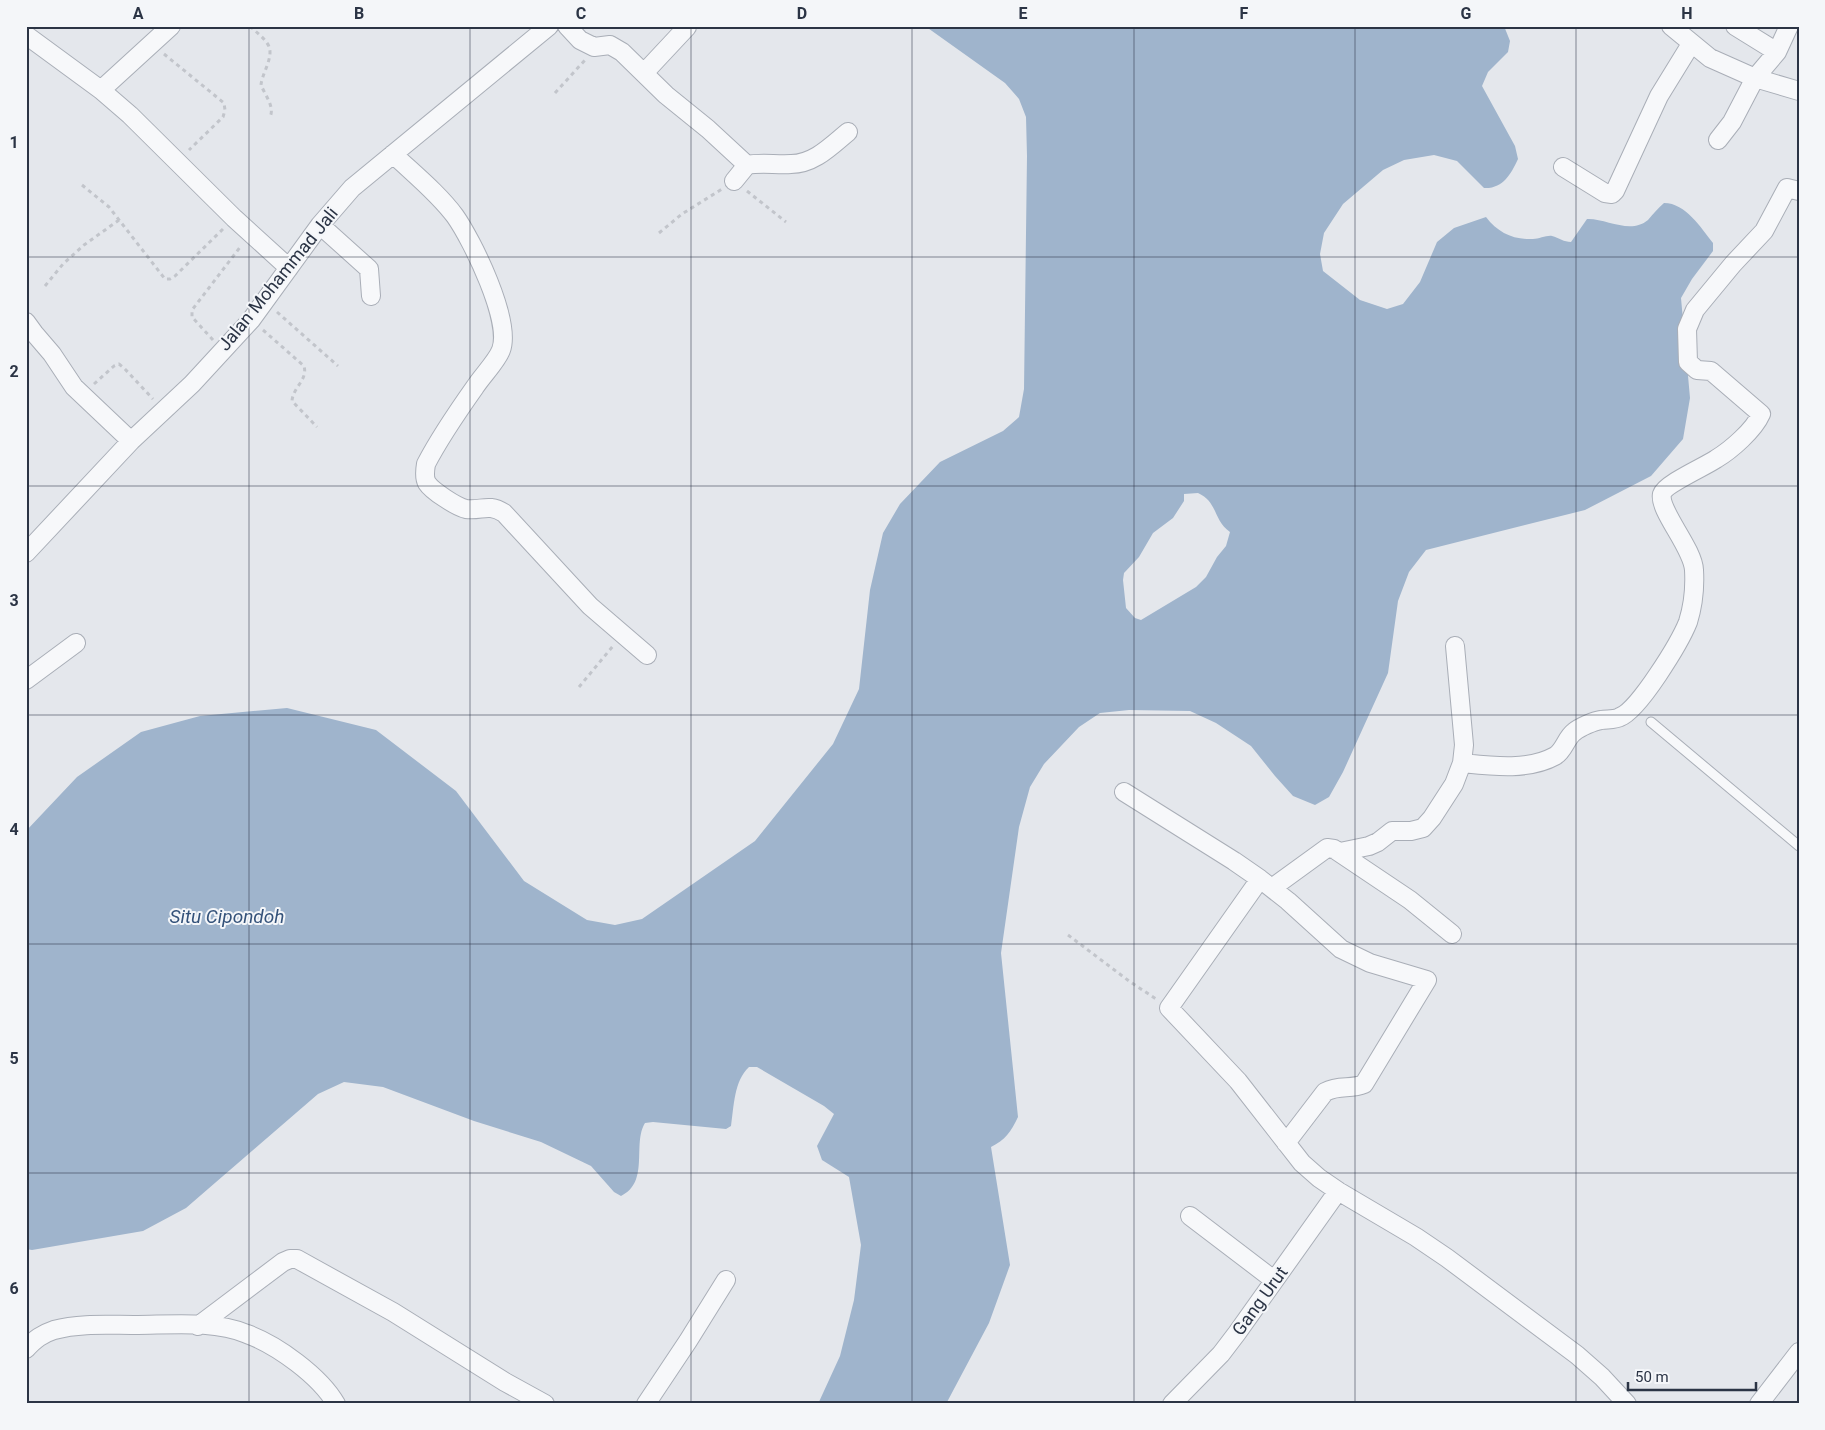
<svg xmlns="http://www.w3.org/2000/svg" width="1825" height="1430" font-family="Roboto,sans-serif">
	<rect width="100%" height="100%" fill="#e4e7ec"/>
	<!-- water -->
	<path fill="#9fb4cc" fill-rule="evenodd" d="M925,26H1504L1510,41L1508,52L1488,72L1482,86L1515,146L1518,159C1511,174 1503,189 1484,188L1457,161L1434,155L1404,160L1383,170L1343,204L1324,233L1320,254L1323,271L1360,300L1387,309L1403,304L1420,282L1437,242L1454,228L1486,217C1498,233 1514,240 1533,239C1539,239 1547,235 1552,236C1559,238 1564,242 1571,242L1587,219C1606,218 1630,235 1648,220C1653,214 1658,208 1664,203C1686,203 1701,228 1713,243V251L1692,279L1681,298L1690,398L1683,439L1651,476L1585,510L1426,550L1409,572L1398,601L1388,673L1343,772L1329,797L1315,805L1293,796L1275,776L1251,746L1216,723L1190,711L1129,710L1100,713L1079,727L1044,764L1030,787L1019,827L1001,953L1018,1117C1011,1132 1005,1140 991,1147L1010,1265L989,1323L946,1404H818L840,1356L854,1300L861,1245L849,1177L822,1160L817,1146L834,1114L824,1106L757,1067H749C734,1081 734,1106 731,1126L726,1129L653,1122L645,1123C632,1144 650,1182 621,1196L614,1192L591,1166L541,1142L474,1121L383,1087L344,1082L318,1094L186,1208L143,1231L32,1250L26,1249V831L77,777L141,732L200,716L287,708L376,730L456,791L524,881L587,920L615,925L642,919L755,841L833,744L859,689L870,590L883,533L900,504L940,462L1003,431L1019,417L1024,389L1027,156L1026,117L1019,99L1005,83ZM1198,493C1218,502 1213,520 1230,532L1226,546L1217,557L1206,577L1196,587L1141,620L1135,618L1126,608L1123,580L1124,573L1139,557L1153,533L1173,518L1184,501V494Z"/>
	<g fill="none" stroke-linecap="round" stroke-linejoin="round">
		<defs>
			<path id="service" d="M1651,722L1799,846"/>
			<path id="minor" d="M567,26L580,40L594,47L610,45L622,52L666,95L708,129L747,165L734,181
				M1671,26L1710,58L1755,78L1777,52L1789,26
				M1735,26L1777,52
				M26,35L101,90L130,115L234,218L289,268
				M644,73L687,27
				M101,90L171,26
				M1718,140L1732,122L1755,78L1799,91
				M393,154C414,174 438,193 455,216C472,240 512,321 501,350C497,361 482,376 475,387C458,411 440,437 426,464C425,470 424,478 427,483C432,491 457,507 466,509C482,511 488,503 504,513L590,606L647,655
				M747,165C761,162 776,165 791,164C814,164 831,146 848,132
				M1563,167L1605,193L1612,194L1615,191L1659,96L1691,44
				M320,225L369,269L371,296
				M26,322L34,333L52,354L74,387L131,441
				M26,553L131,441L192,384L251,320L320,225L352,188L549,26
				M26,680L76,643
				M1462,763C1491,766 1528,771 1555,756C1564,751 1566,738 1574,732C1580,727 1594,721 1601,720C1607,719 1615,720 1620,717C1639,710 1680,642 1688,622C1693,606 1695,587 1694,570C1693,548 1658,510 1662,494C1665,484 1706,466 1716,459C1731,450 1754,430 1761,414L1711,371L1697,370L1688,362L1687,329L1695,310L1733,264L1764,231L1787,188L1799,191
				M1124,792L1234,861L1260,879L1169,1008L1238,1081L1302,1163L1319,1178L1338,1191L1416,1237L1447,1258L1577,1355L1602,1377L1627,1404
				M1340,852L1369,846L1378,842L1392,831H1411L1423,828L1432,818L1454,784L1462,763L1464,745L1455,646
				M1260,879L1288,901L1341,949L1370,963L1427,980L1364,1084C1350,1090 1340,1084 1325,1092L1286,1143
				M1272,888L1327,848L1334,849L1410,900L1452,934
				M1190,1216L1274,1280
				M198,1326L283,1262L290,1259H297L393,1312L505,1382L545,1404
				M26,1349C35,1339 42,1334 54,1330C80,1323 107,1325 134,1325C170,1325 214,1320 247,1334C277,1345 320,1376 336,1404
				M646,1404L688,1341L726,1280
				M1172,1404L1221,1354L1237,1333L1338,1191
				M1759,1404L1799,1352"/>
		</defs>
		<!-- service casing -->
		<use href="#service" stroke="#a9aeb7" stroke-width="11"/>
		<!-- minor casing -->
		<use href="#minor" stroke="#a9aeb7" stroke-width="20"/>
		<!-- path -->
		<path stroke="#c2c5cb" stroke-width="3" stroke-dasharray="4 4" stroke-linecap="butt" d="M250,26C256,32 263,37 267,43C276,55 262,72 261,85C265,95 275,107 270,117
			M164,54L224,103L225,110L223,117L189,150
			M555,93L585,60
			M82,185L109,207L165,279H170L175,276L223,229
			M747,191L786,222
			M659,233L682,214L722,189
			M45,286L63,264L84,245L119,220
			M277,312L338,366
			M263,330L304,366C308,380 293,387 292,401L317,427
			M213,340L192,317V310L241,246
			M94,384L114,366L119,364L124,368L153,399
			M579,687L613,646
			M1068,935L1129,981L1156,999"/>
		<!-- service -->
		<use href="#service" stroke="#f7f8fa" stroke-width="9"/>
		<!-- minor -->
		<use href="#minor" stroke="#f7f8fa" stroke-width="18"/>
	</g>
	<!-- grid -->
	<path fill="none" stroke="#2b3445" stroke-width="1" stroke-opacity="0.55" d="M249,26V1404M470,26V1404M691,26V1404M912,26V1404M1134,26V1404M1355,26V1404M1576,26V1404M26,257H1799M26,486H1799M26,715H1799M26,944H1799M26,1173H1799"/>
	<g text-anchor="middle" stroke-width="4" stroke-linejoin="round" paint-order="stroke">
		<!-- street labels -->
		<g font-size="18" fill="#2b3445" stroke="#f4f6f9">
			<text transform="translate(278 279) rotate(-51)" y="6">Jalan Mohammad Jali</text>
			<text transform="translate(1260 1301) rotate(-54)" y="6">Gang Urut</text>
		</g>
		<!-- water labels -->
		<g font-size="19" font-style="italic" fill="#34527a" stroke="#f4f6f9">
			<text x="227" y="923">Situ Cipondoh</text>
		</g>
	</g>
	<!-- border -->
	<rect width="1825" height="1430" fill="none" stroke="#f4f6f9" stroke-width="55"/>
	<!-- scale -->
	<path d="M1628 1382v8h128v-8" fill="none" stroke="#2b3445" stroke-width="2.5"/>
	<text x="1635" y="1382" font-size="15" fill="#2b3445" stroke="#f4f6f9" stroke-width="4" paint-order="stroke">50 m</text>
	<rect x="28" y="28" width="1770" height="1374" fill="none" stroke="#2b3445" stroke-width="2"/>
	<g font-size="16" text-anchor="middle" font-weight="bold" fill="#2b3445">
		<text x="138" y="19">A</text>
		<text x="359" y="19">B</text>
		<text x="581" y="19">C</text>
		<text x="802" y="19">D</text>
		<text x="1023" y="19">E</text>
		<text x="1244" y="19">F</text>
		<text x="1466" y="19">G</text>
		<text x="1687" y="19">H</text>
		<text x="14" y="148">1</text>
		<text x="14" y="377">2</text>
		<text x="14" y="606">3</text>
		<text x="14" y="835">4</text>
		<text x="14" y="1064">5</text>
		<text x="14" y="1294">6</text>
	</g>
</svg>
